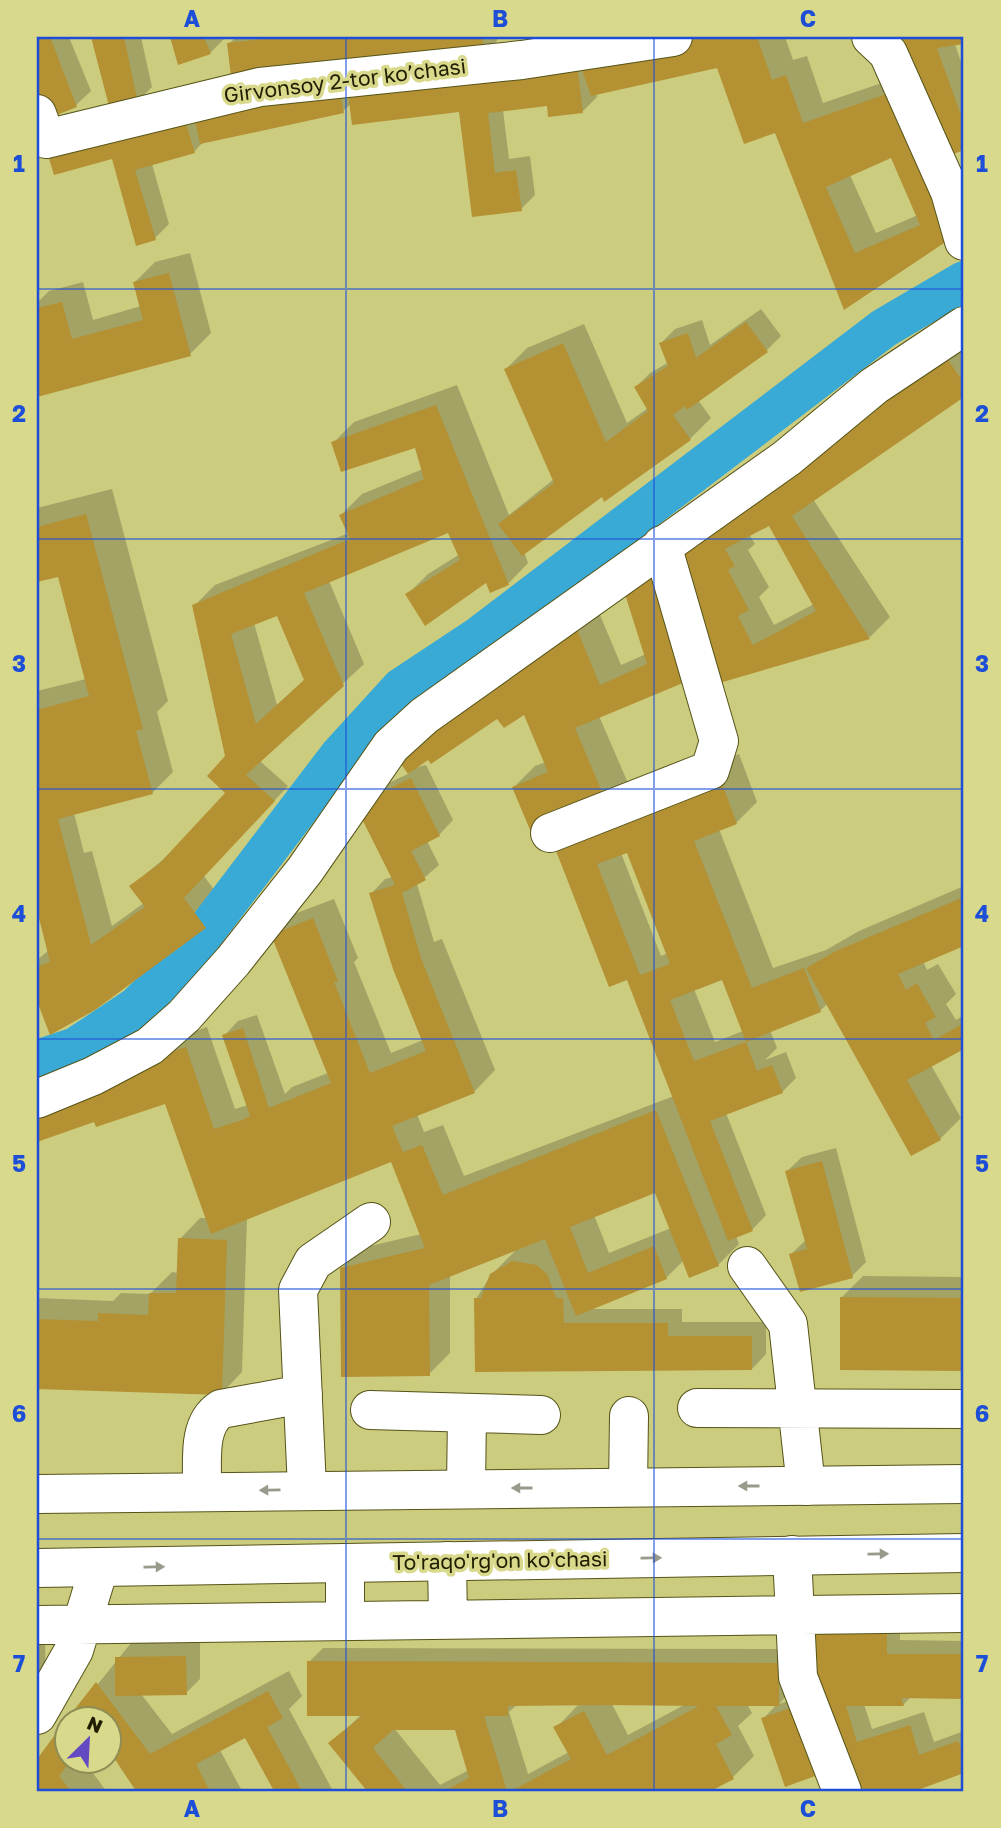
<svg xmlns="http://www.w3.org/2000/svg" width="1001" height="1828" font-family="'Golos Text',sans-serif">
	<rect width="100%" height="100%" fill="#cccc7f"/>
	<!-- shadow -->
	<path fill="#0003" fill-rule="evenodd" d="M37,37H69L91,91L76,105L42,119L37,109Z
		M93,37H141L152,87L138,101L111,108Z
		M172,37H224V39L210,53L179,63Z
		M236,37H497V41L483,55L229,44Z
		M636,37H785L793,60L807,56L823,103L911,73L899,37H964V43L955,44L964,71L962,111H964V148L951,153L964,189L845,307L776,131L718,66L596,93L597,97L583,111L548,104L503,110L509,159L530,156L535,195L521,209L473,215L460,110L351,104L343,111L204,141L194,152L152,164L169,224L155,238L113,157L47,146ZM892,156L918,215L876,233L850,175Z
		M190,253L211,333L190,354L37,395V303L49,291L83,282L93,320L141,306L134,283L155,262Z
		M761,309L781,336L767,350L698,400L711,418L690,439L603,494L524,552L528,563L508,584L487,580L407,595L428,574L460,554L449,530L329,581L364,664L260,761L288,786L204,876L226,906L205,927L37,1007V960L49,950L37,903V691L86,679L59,575L37,581V508L112,489L168,701L157,712L173,772L152,793L74,813L84,853L92,851L112,926L144,903L131,886L177,848L227,793V757L194,606L215,585L349,533L341,515L362,494L423,469L416,446L333,443L354,422L457,385L509,515L554,479L506,369L527,348L584,324L627,423L648,408L636,387L650,373L669,362L661,343L675,329L702,320L710,345ZM278,613L305,679L277,705L254,623Z
		M961,344L964,349V395L813,499L890,617L870,637L717,682L708,659L689,678L599,716L628,783L607,804L739,754L757,802L736,823L719,829L773,968L826,950L859,931L964,886V944L923,961L927,970L938,964L956,994L946,1004L956,1020L964,1015V1047L931,1065L961,1118L940,1139L912,1154L828,1003L820,1011L770,1030L777,1048L765,1060L786,1052L796,1078L782,1092L726,1113L766,1215L752,1230L736,1236L739,1244L718,1265L690,1276L683,1261L666,1278L588,1309H682V1322H766V1354L752,1369L476,1370V1299L491,1275L518,1248L450,1275V1353L429,1374L342,1375L341,1269L362,1248L421,1234L392,1160L247,1218L242,1372L222,1393L37,1387V1298L113,1301L121,1293L150,1294L172,1272L178,1273L180,1239L200,1218H208L167,1101L97,1125L95,1120L37,1140V1095L89,1077L97,1069L167,1046L173,1039L207,1027L235,1109L248,1105L224,1036L238,1021L257,1015L285,1094L292,1087L328,1073L273,935L294,914L334,899L358,958L354,962L391,1053L423,1040L395,969L371,894L385,879L393,877L357,806L372,791L410,773L397,754L482,692L502,670L565,628L595,603L621,665L646,654L621,575L642,554L675,544L690,530ZM770,523L814,604L774,625L759,597L769,587L748,550L755,544L749,534ZM525,712L546,762L535,766L514,787L534,834L572,819L553,838L610,985L628,978L674,1096L464,1176L443,1125L424,1132L417,1114L475,1091L495,1070L442,939L434,942L417,884L439,865L427,841L439,835L453,820L426,765L414,768L429,758L431,762L498,716L505,726ZM628,850L668,953L661,956L621,853ZM723,978L743,1031L715,1042L694,989ZM656,1191L671,1228L609,1253L594,1215Z
		M836,1148L866,1262L852,1276L791,1254L806,1240L787,1171L802,1157Z
		M863,1276L964,1277V1369L842,1368V1297Z
		M900,1615V1640L964,1641V1697H911L903,1705L864,1704L872,1729L924,1712L934,1742L964,1731V1771L910,1791H816L847,1776L812,1676Z
		M37,1641H45L46,1694L37,1704Z
		M200,1642V1679L186,1693L141,1694L172,1734L289,1671L302,1696L289,1709L333,1791H271L274,1788L246,1736L220,1750L242,1791H138L108,1746V1720H69L131,1643Z
		M323,1648L792,1649V1690L779,1704L808,1694L831,1759L763,1719L777,1704H747L752,1713L738,1726L754,1756L733,1777L707,1791H369L331,1743L362,1714L309,1662ZM518,1704H579L556,1728L569,1752L528,1774L509,1712ZM612,1704H686L628,1735ZM394,1728H456L469,1770L440,1785Z
		M66,1723V1762H85L106,1791H37V1762Z"/>
	<g fill="none" stroke-linecap="round" stroke-linejoin="round">
		<!-- canal -->
		<path stroke="#39aad6" stroke-width="40" d="M37,1060L76,1047L136,1007L183,961L339,756L401,688L478,637L884,328L964,281"/>
	</g>
	<!-- building -->
	<path fill="#b49133" fill-rule="evenodd" d="M37,37H50L77,107L41,121L37,110Z
		M91,37H124L138,103L110,110Z
		M170,37H204L211,54L178,65Z
		M282,37H483V57L231,77L227,43Z
		M705,37H757L772,80L786,75L803,123L898,90L947,241L844,310L775,133L744,144L717,68L591,96L580,65ZM891,158L920,225L855,253L826,187Z
		M896,37H964V44L937,48L961,115L964,114V150L940,159Z
		M577,64L583,113L548,117L547,106L488,113L495,173L516,170L522,211L472,217L459,112L352,125L347,85Z
		M337,81L344,113L200,144L193,112Z
		M183,114L195,153L135,170L156,240L136,246L112,159L54,175L45,145Z
		M169,273L191,356L37,397V308L62,302L72,339L143,320L133,282Z
		M746,322L768,352L687,410L685,406L673,415L691,440L604,502L602,497L522,556L498,524L554,483L504,369L563,343L606,442L648,411L634,387L668,366L659,343L688,333L696,358Z
		M946,357L964,383V397L792,516L870,639L716,684L667,550ZM769,526L816,611L753,645L738,616L749,610L728,570L735,566L725,549Z
		M436,405L509,585L490,593L486,583L425,626L405,594L460,560L448,533L304,593L344,686L246,775L275,801L184,898L206,928L95,1010L50,1035L37,1001V967L50,962L37,910V710L89,696L58,577L37,582V527L86,514L143,729L136,731L153,794L58,819L91,945L145,907L129,886L159,864L225,793L207,776L225,756L192,605L350,539L339,515L424,479L415,448L341,472L331,442ZM277,616L304,680L256,724L231,634Z
		M655,564L690,680L575,728L608,806L533,837L512,787L548,772L524,715L504,728L497,719L431,764L428,760L408,774L394,754L574,622L600,685L647,664L619,575Z
		M718,773L737,824L694,841L752,988L804,968L821,1012L746,1042L722,980L670,1000L694,1061L746,1042L757,1071L772,1065L783,1093L710,1121L753,1231L728,1241L627,980L609,987L551,838ZM627,853L670,964L640,975L597,864Z
		M411,778L440,836L411,851L426,880L402,893L421,958L475,1093L392,1126L403,1152L422,1145L443,1195L656,1110L719,1266L689,1278L655,1193L570,1227L588,1273L654,1246L667,1279L576,1316L545,1239L429,1285L430,1376L341,1377L340,1268L425,1248L391,1162L211,1234L165,1104L96,1127L94,1122L37,1142V1103L80,1083L186,1047L214,1129L242,1120L250,1116L222,1035L243,1028L269,1108L331,1083L271,935L313,918L338,981L334,982L370,1073L426,1051L393,969L369,893L395,885L355,805Z
		M964,897V946L898,974L906,990L917,983L936,1017L925,1023L934,1040L964,1023V1049L907,1080L941,1140L911,1156L806,968L836,951Z
		M822,1161L853,1278L800,1292L789,1254L807,1249L785,1171Z
		M178,1238L227,1240L222,1395L37,1389V1319L98,1321V1313L148,1315L149,1293H176Z
		M512,1261L537,1265L547,1274L556,1298H563L564,1323H668V1336H752V1370L475,1372L474,1298H481L490,1274Z
		M840,1297L964,1298V1371L840,1370Z
		M810,1628L887,1629V1654H964V1699L901,1698L904,1706H846L857,1742L910,1725L919,1755L958,1741L964,1757V1773L915,1791H849L810,1676Z
		M186,1656L187,1695L115,1696V1657Z
		M307,1661L779,1663V1706H716L732,1735L716,1744L734,1779L711,1791H511L571,1759L553,1727L584,1711L607,1755L699,1706L607,1705L508,1706V1716H484L507,1791H444L469,1778L455,1730H393L373,1748L407,1791H367L328,1743L362,1716H307Z
		M96,1682L150,1754L268,1691L283,1718L267,1727L302,1791H274L245,1738L196,1764L210,1791H136L108,1749V1719H67Z
		M794,1707L818,1775L785,1787L761,1718Z
		M66,1720V1762H70L59,1776L71,1791H37V1759Z"/>
	<g fill="none" stroke-linecap="round" stroke-linejoin="round">
		<defs>
			<path id="minor" d="M871,37L888,53L950,192L964,241
				M37,114L46,139L260,87L522,60L673,37
				M550,833L710,770L719,741L662,545
				M37,1099L93,1076L150,1046L184,1016L233,961L305,870L391,746L424,716L787,458L874,386L964,326
				M747,1266L788,1324L806,1486
				M697,1408L964,1409
				M370,1410L541,1415
				M628,1487L629,1416
				M466,1488L467,1413
				M307,1489L298,1290L313,1262L371,1222
				M202,1491C203,1464 196,1425 221,1409L303,1394
				M792,1555L798,1677L842,1791
				M447,1561L448,1619
				M345,1620V1564
				M37,1625L964,1613
				M37,1715L74,1650L99,1568"/>
			<path id="major" d="M37,1494L964,1484
				M37,1568L964,1553"/>
		</defs>
		<!-- minor casing -->
		<use href="#minor" stroke="#555419" stroke-width="40"/>
		<!-- major casing -->
		<use href="#major" stroke="#555419" stroke-width="40"/>
		<!-- minor -->
		<use href="#minor" stroke="#fff" stroke-width="38"/>
		<!-- major -->
		<use href="#major" stroke="#fff" stroke-width="38"/>
	</g>
	<!-- one-way arrows -->
	<defs><path id="oneway-solid" d="M-6-.8H1V-3.2L6.5 0L1 3.2V.8H-6Z" transform="scale(1.75)"/></defs>
	<g fill="#9a9a8c">
		<use href="#oneway-solid" transform="translate(749 1486) rotate(180)"/>
		<use href="#oneway-solid" transform="translate(522 1488) rotate(180)"/>
		<use href="#oneway-solid" transform="translate(270 1490) rotate(179)"/>
		<use href="#oneway-solid" transform="translate(878 1554) rotate(-1)"/>
		<use href="#oneway-solid" transform="translate(651 1558) rotate(-1)"/>
		<use href="#oneway-solid" transform="translate(154 1567) rotate(-1)"/>
	</g>
	<!-- grid -->
	<path fill="none" stroke="#1d4ed8" stroke-width="2" stroke-opacity="0.55" d="M346,37V1791M654,37V1791M37,289H964M37,539H964M37,789H964M37,1039H964M37,1289H964M37,1539H964"/>
	<g text-anchor="middle" stroke-width="7" stroke-linejoin="round" paint-order="stroke">
		<!-- street labels -->
		<g font-size="21" fill="#1f1e00" stroke="#d9d98c">
			<text transform="translate(345 81) rotate(-7)" y="7">Girvonsoy 2-tor koʼchasi</text>
			<text transform="translate(500 1561) rotate(-1)" y="7">To'raqo'rg'on ko'chasi</text>
		</g>
	</g>
	<!-- border -->
	<rect width="1001" height="1828" fill="none" stroke="#d9d98c" stroke-width="77"/>
	<!-- north arrow -->
	<g transform="translate(88 1740) rotate(24)"><circle r="33" fill="#d9d98c" stroke="#8f8e54" stroke-width="2"/>
	<path d="M0-5L12 26L0 18L-12 26Z" fill="#6349c2"/>
	<text y="-10" font-size="19" font-weight="bold" text-anchor="middle" fill="#1f1e00">N</text>
	</g>
	<rect x="38" y="38" width="924" height="1752" fill="none" stroke="#1d4ed8" stroke-width="2.5"/>
	<g font-size="23" text-anchor="middle" font-weight="bold" fill="#1d4ed8">
		<text x="192" y="27">A</text>
		<text x="500" y="27">B</text>
		<text x="808" y="27">C</text>
		<text x="19" y="172">1</text>
		<text x="982" y="172">1</text>
		<text x="19" y="422">2</text>
		<text x="982" y="422">2</text>
		<text x="19" y="672">3</text>
		<text x="982" y="672">3</text>
		<text x="19" y="922">4</text>
		<text x="982" y="922">4</text>
		<text x="19" y="1172">5</text>
		<text x="982" y="1172">5</text>
		<text x="19" y="1422">6</text>
		<text x="982" y="1422">6</text>
		<text x="19" y="1672">7</text>
		<text x="982" y="1672">7</text>
		<text x="192" y="1817">A</text>
		<text x="500" y="1817">B</text>
		<text x="808" y="1817">C</text>
	</g>
</svg>
